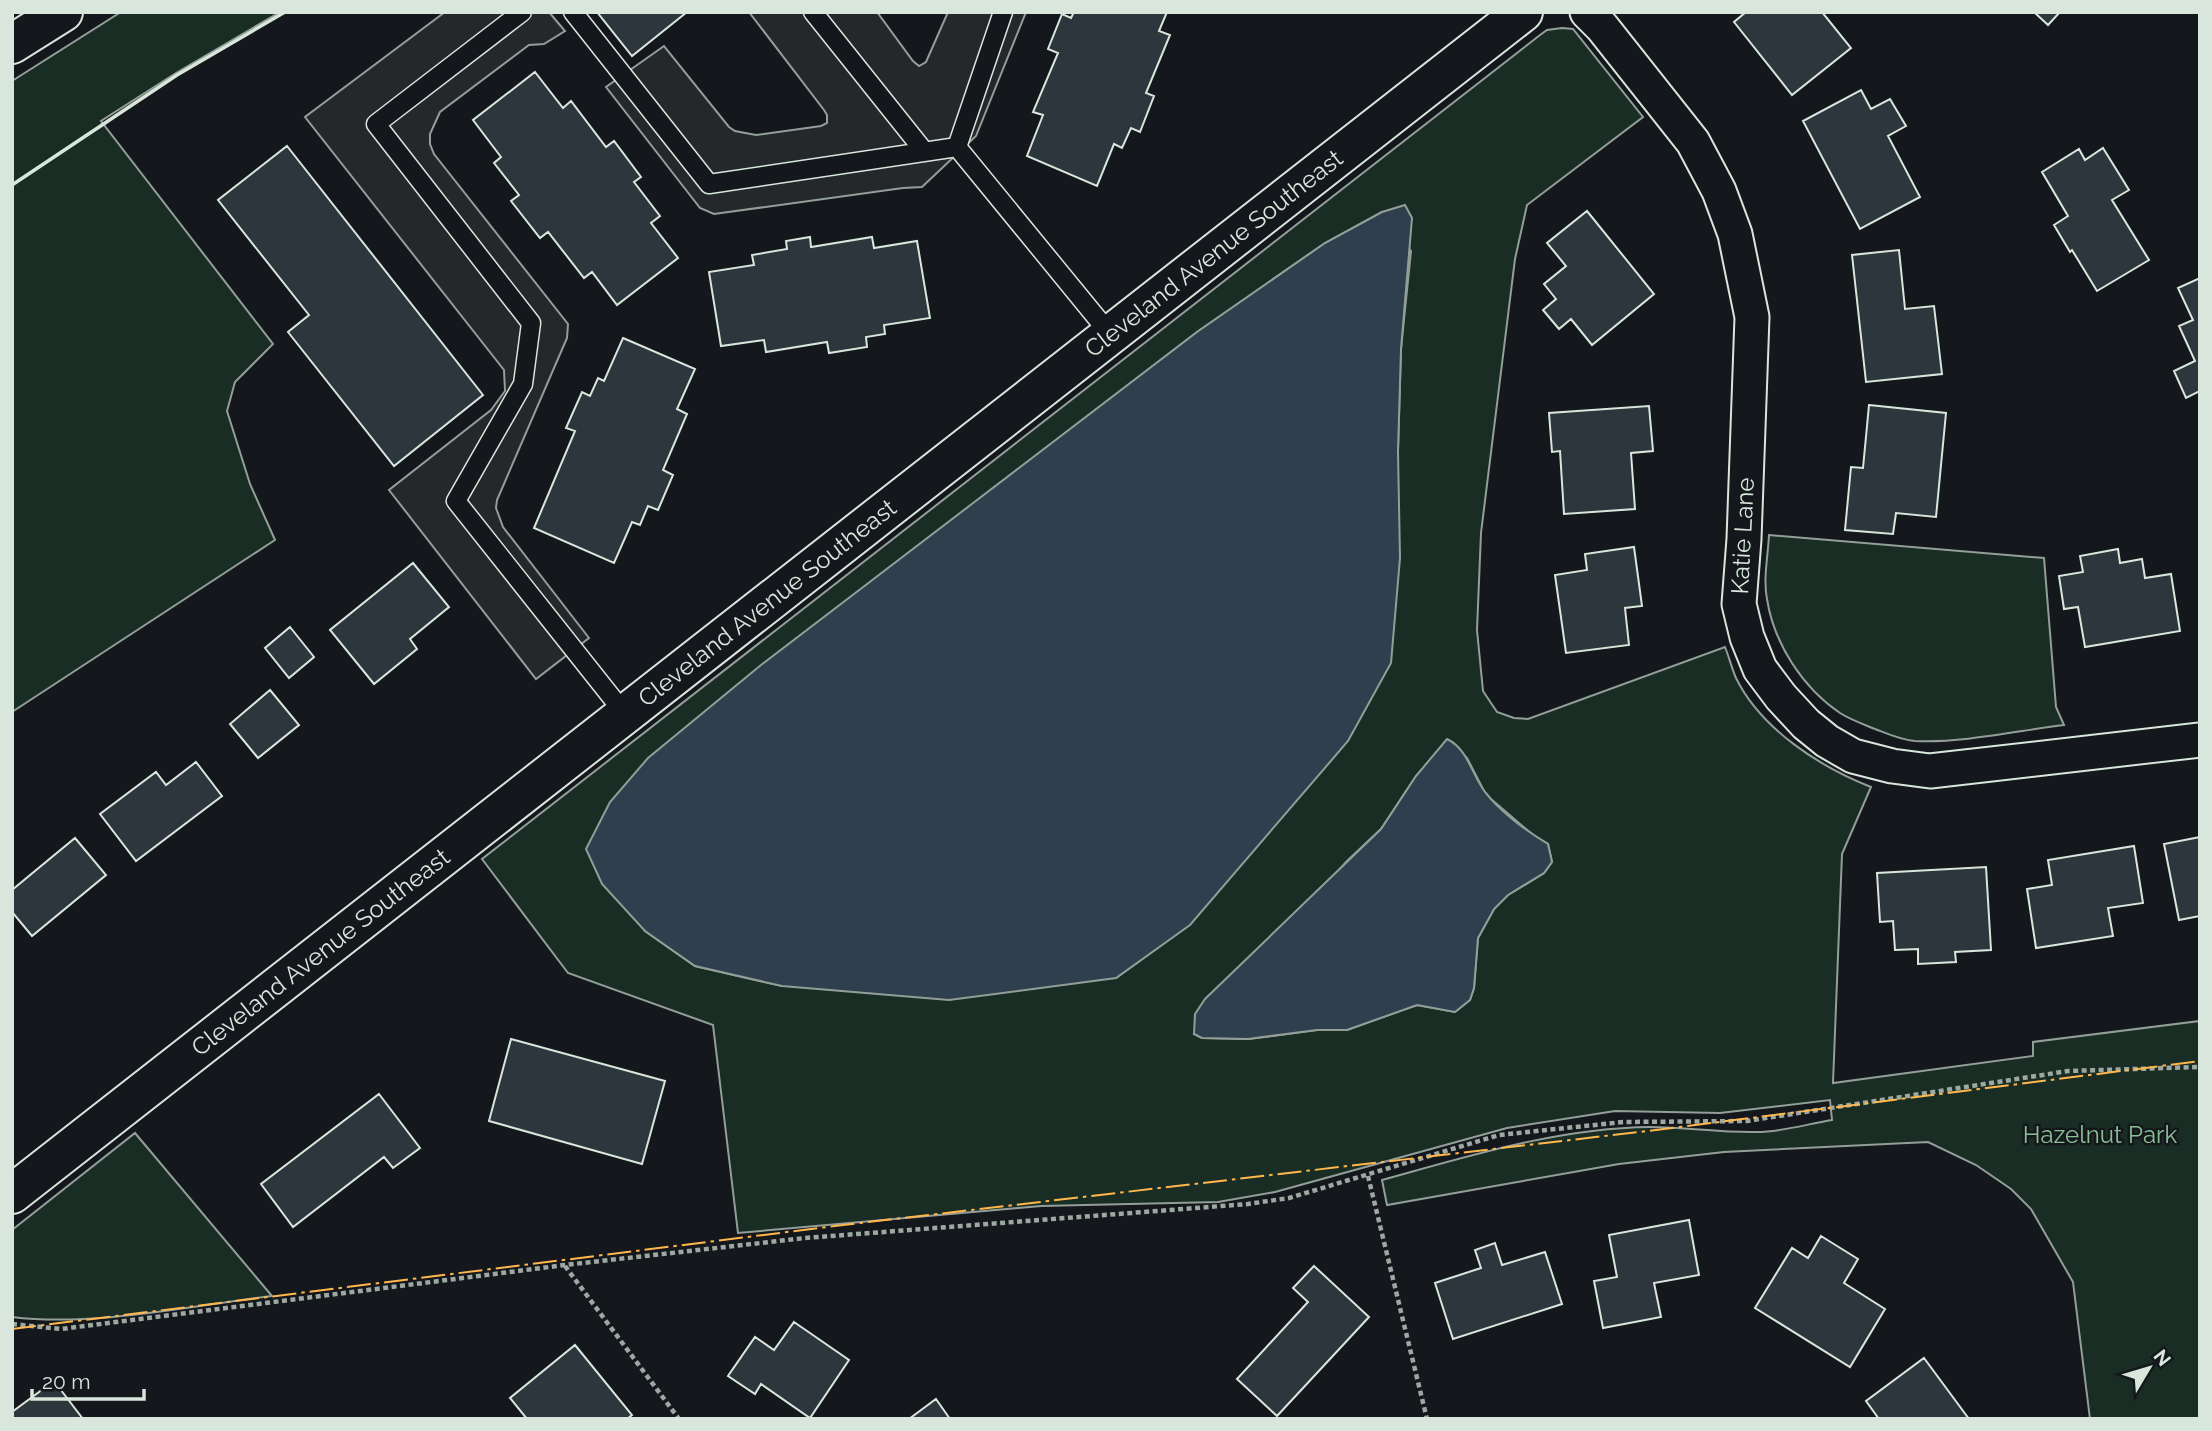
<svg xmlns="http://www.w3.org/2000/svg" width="2212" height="1431" font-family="Raleway,sans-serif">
	<rect width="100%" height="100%" fill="#14181c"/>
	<!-- green -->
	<path fill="#1a2d24" stroke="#939e99" stroke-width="2" fill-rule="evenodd" d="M121,12H280L176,73L101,121L273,344L235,382L227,411L250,484L275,540L12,712V81Z
		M1562,28L1573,29L1643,117L1527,205L1515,259L1481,533L1477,630L1483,691L1497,712L1514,718L1528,719L1725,647C1729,657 1732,669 1736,678C1761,729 1820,767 1871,787L1842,854L1833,1083L2033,1056V1042L2200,1021V1419H2090L2073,1282L2031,1209L2011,1189L1976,1165L1928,1142L1724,1152L1619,1164L1387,1205L1382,1180C1469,1156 1558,1128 1650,1127C1686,1127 1721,1133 1757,1132C1782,1132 1807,1124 1832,1120L1830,1100L1720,1113L1615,1111L1507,1128L1275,1192L1218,1202L1041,1206L738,1233L713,1025L568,973L482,859L1540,35L1547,30ZM1382,212L1411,251L1401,349L1398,451L1267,833L1190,924L1116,978L782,986L695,966L645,931L979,499L1197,332L1325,243ZM1448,740L1467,758L1484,791L1491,799L1534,836L1548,844L1552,862L1544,873L1508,895L1494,909L1478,938L1474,988L1470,1000L1455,1012L1417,1005L1347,1030H1317L1248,1039L1202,1038L1194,1034L1347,861L1381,829L1416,776Z
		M1769,535L2044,558L2056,707L2064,725C2016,731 1964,743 1915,741C1901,740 1888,734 1875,729C1863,724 1851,720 1840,713C1803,688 1774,644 1767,599C1763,579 1768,556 1769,535Z
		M135,1133L272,1296C190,1306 94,1327 12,1317V1230Z"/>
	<!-- parking -->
	<path fill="#24282b" stroke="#939e99" stroke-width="2" d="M445,12H549L565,31L544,44L529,45L440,112L430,134V144L434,154L568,324L567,338L497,500L496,508L503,527L589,638L536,679L389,490L491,410L505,391L504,370L305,117Z
		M749,12H877L913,61L919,66L926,62L948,12H1026L976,136L922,187L903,188L714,214L700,208L606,87L664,46L729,127L735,131L756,135L821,126L827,123V115L824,110Z"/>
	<!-- water -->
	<path fill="#2f3f4d" stroke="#939e99" stroke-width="2" d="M1405,205L1412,218L1401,349L1398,451L1400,558L1391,663L1348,741L1190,925L1116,978L949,1000L782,986L695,966L645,931L602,884L586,849L610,802L648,758L761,665L1197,332L1325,243L1382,212Z
		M1447,739C1468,749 1472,775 1485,792C1499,811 1528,832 1548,844L1552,862L1544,873L1508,895L1494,909L1478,938L1474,988L1470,1000L1455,1012L1417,1005L1347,1030H1317L1248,1039L1202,1038L1194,1034L1195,1014L1205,999L1381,829L1416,776Z"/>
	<!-- building -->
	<path fill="#2c363c" stroke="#d8e6dc" stroke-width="2" d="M597,12H687L632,56Z
		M1074,12H1167L1159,31L1170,35L1146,93L1154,96L1140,132L1131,128L1122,148L1114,144L1097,186L1027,156L1043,115L1033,112L1058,53L1048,49L1062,14L1071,18Z
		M1746,12H1822L1851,48L1792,95L1734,22Z
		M2034,12H2060L2048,25Z
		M535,72L563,108L571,101L606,147L614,141L641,177L634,182L660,216L651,223L678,258L617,305L592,272L584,278L548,232L540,238L511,201L519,195L494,163L501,157L473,120Z
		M1861,90L1871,109L1890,99L1906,126L1888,136L1920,197L1860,229L1803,121Z
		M287,146L483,395L394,466L288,332L309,315L218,200Z
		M2103,148L2129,190L2112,200L2149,260L2097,291L2072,250L2070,252L2054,225L2068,216L2042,172L2079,149L2085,160Z
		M1587,211L1654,294L1592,345L1571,319L1559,329L1543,310L1556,299L1544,284L1566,266L1547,243Z
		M810,237L811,247L872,237L874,248L917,241L930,318L884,325L885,334L866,337L867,347L829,353L827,342L766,352L764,340L721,346L709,272L754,265L752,255L787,249L786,241Z
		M1899,250L1905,309L1934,306L1942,374L1866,382L1852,255Z
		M2200,278V391L2186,398L2174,371L2195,361L2179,326L2193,320L2178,288Z
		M623,338L695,369L677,409L687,414L663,470L673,475L658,510L648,506L640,525L632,522L614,563L534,528L575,431L566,428L582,392L590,396L598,378L604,381Z
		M1869,405L1946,413L1936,517L1896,513L1893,534L1845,530L1851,467L1863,468Z
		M1649,406L1653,451L1631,453L1635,509L1564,514L1560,451L1552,452L1549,413Z
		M1634,547L1642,606L1625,608L1629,645L1566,653L1555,575L1587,570L1585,554Z
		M2118,549L2120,563L2142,559L2145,578L2171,574L2180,631L2085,647L2078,607L2064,609L2059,576L2083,572L2080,556Z
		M413,563L449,607L410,639L417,649L374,684L330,630Z
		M290,627L314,657L289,678L265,648Z
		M270,690L299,725L258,758L230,724Z
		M196,762L222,796L136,861L100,814L156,772L166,785Z
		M2200,837V916L2179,920L2164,844Z
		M75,838L106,875L32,936L12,912V890Z
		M2134,846L2143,903L2108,908L2113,936L2036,948L2027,889L2052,885L2048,860Z
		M1986,867L1991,950L1955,952L1956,962L1918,964V949L1895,950L1893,921L1880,922L1877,873Z
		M511,1039L665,1081L642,1164L489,1121Z
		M379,1094L420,1148L393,1168L384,1157L293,1227L261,1184Z
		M1689,1220L1699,1275L1654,1283L1661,1317L1603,1328L1594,1281L1617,1277L1609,1235Z
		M1821,1236L1858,1259L1844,1283L1885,1309L1850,1367L1755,1308L1792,1248L1808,1258Z
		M1495,1243L1502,1265L1545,1252L1562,1304L1453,1339L1435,1283L1481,1268L1475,1250Z
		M1314,1266L1369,1317L1277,1416L1237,1379L1308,1302L1293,1288Z
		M794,1322L849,1360L810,1418L761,1384L755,1394L728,1376L755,1337L774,1350Z
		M575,1345L632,1415L627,1419H527L510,1398Z
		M1924,1358L1969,1419H1879L1866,1401Z
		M54,1381L83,1419H12V1412Z
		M936,1399L950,1419H909Z"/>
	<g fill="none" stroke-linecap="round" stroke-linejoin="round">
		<defs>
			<path id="service" d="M522,12L376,124L531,323L523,384L456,501L625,714
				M573,12L709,184L957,147
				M813,12L924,151
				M1003,12L957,147L1110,334"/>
			<path id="minor" d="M1587,12L1602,27L1693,142L1719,191L1735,234L1752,317L1744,539L1739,604L1747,637L1760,669L1781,697L1806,724L1827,741L1853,756L1892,766L1930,771L2200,740"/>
			<g id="tertiary">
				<path id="s1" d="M12,1194L1523,12"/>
			</g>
			<path id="motorway" d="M12,44L63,12"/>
		</defs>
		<!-- service casing -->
		<use href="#service" stroke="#d8e6dc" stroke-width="21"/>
		<!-- minor casing -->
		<use href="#minor" stroke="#d8e6dc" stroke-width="37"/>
		<!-- tertiary casing -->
		<use href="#tertiary" stroke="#d8e6dc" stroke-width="42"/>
		<!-- motorway casing -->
		<use href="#motorway" stroke="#d8e6dc" stroke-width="42"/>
		<!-- path -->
		<path stroke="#9da8a2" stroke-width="4.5" stroke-dasharray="5 3.5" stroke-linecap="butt" d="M1368,1176L1427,1419
			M565,1266L679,1419
			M12,1324L61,1329L565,1265L805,1238L1248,1204L1289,1198L1499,1135L1623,1122L1747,1121L2068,1071L2200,1067"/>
		<!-- service -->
		<use href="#service" stroke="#14181c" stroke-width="18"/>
		<!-- minor -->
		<use href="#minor" stroke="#14181c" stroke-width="33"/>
		<!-- tertiary -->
		<use href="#tertiary" stroke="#14181c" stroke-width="38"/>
		<!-- motorway -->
		<use href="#motorway" stroke="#14181c" stroke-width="38"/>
		<!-- wall -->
		<path stroke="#d8e6dc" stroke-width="3.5" d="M12,185L177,75L285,12"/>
		<!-- power -->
		<path stroke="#ffb74d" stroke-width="2" stroke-dasharray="24 5 3.5 5" stroke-linecap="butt" d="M12,1329L843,1225L1656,1130L2200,1061"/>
	</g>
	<g text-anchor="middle" stroke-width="5" stroke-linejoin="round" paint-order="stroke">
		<!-- street labels -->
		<g font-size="24" fill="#d8e6dc" stroke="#14181c">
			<text dy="8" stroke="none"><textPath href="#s1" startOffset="1526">Cleveland Avenue Southeast</textPath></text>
			<text transform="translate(1743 536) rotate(-87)" y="8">Katie Lane</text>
			<text dy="8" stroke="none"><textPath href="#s1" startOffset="959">Cleveland Avenue Southeast</textPath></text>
			<text dy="8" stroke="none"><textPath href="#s1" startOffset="392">Cleveland Avenue Southeast</textPath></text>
		</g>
		<!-- park labels -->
		<g font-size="24" fill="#8ac095" stroke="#14181c">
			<text x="2100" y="1143">Hazelnut Park</text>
		</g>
	</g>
	<!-- border -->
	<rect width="2212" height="1431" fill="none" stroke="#d8e6dc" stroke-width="28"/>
	<!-- north arrow -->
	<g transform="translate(2149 1368) rotate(52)" stroke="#14181c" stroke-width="5" paint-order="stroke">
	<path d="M0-5L12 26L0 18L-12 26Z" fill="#d8e6dc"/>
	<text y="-10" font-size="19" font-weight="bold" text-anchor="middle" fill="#d8e6dc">N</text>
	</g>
	<!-- scale -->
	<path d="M32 1389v10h112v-10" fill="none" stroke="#d8e6dc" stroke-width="3.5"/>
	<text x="42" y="1389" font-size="21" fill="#d8e6dc" stroke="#14181c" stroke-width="5" paint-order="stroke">20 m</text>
</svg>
